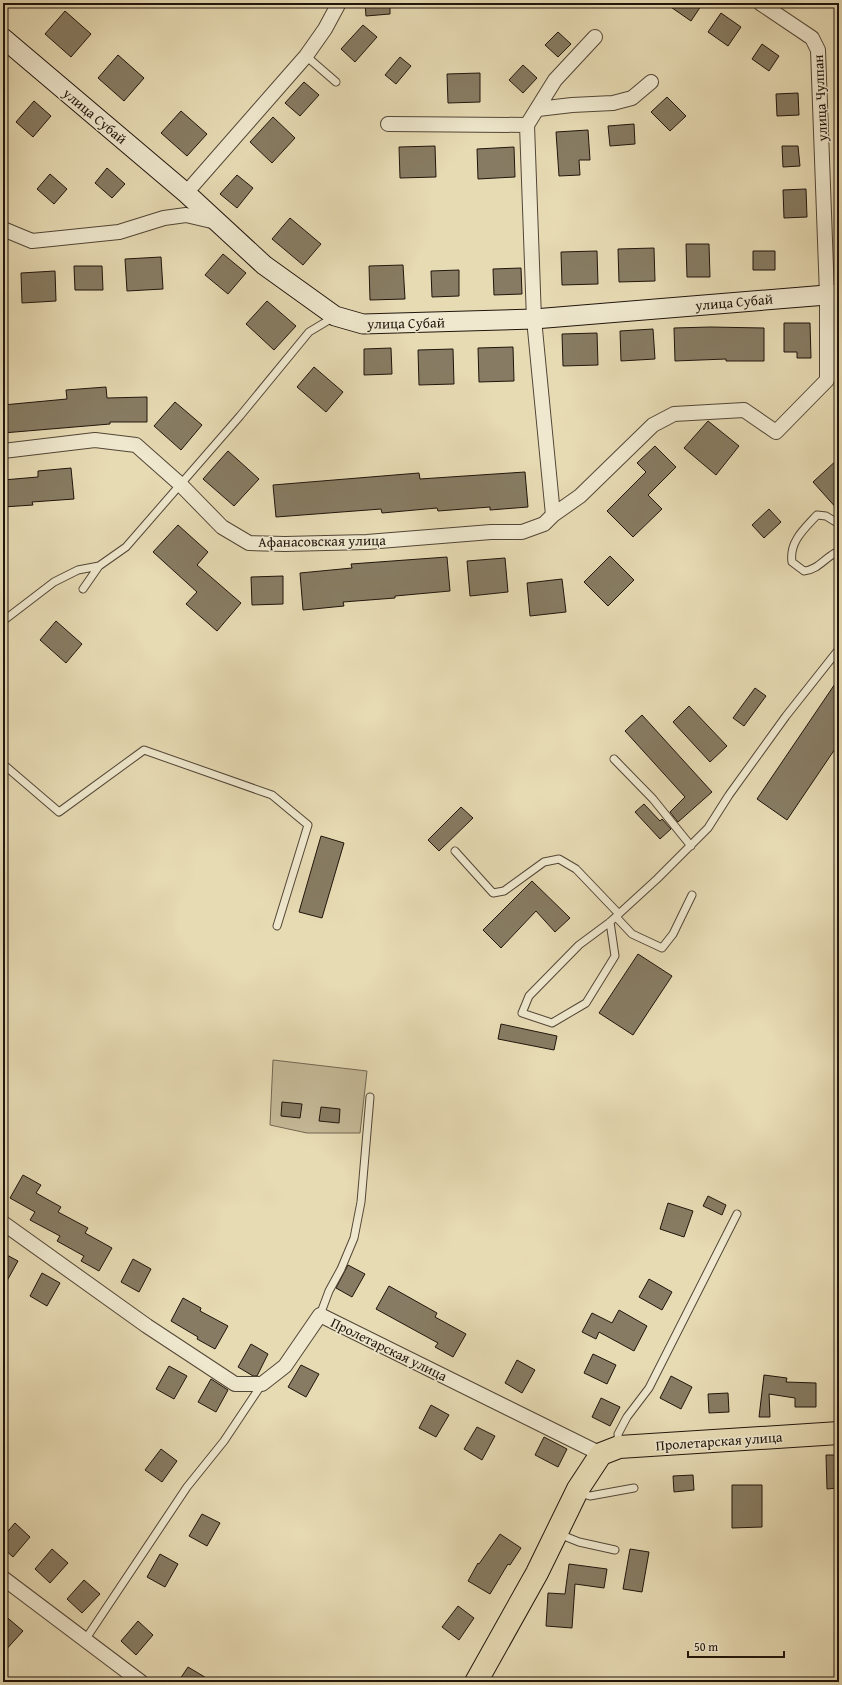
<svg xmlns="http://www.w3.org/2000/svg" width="842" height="1685" font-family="'Gentium Book Plus',serif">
	<rect width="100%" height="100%" fill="#e7dbb4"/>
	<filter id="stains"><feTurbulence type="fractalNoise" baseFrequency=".005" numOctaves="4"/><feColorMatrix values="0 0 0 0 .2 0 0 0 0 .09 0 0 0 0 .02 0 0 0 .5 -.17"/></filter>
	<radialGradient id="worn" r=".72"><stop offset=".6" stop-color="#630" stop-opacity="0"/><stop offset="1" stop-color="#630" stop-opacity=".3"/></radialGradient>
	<!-- green -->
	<path fill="#c5b997" stroke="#726752" d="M273,1060L367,1071L360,1133H307L270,1125Z"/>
	<!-- building -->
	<path fill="#877c63" stroke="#20150c" d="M365,3H390V14L366,16Z
		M665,3H703L691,21Z
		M65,11L91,34L71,57L45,34Z
		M721,13L741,27L728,46L708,32Z
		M363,25L377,37L355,62L341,49Z
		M558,32L571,44L558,57L545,45Z
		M762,44L779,56L769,71L752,59Z
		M118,55L144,78L124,101L98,78Z
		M400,57L411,66L396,84L385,75Z
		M523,65L537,78L523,93L509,80Z
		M480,73V102L448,103L447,74Z
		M304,82L319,95L300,116L285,103Z
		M798,93L799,115L777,116L776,94Z
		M667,97L686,116L670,131L651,112Z
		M34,101L51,116L33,137L16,122Z
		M181,111L207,134L187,156L161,133Z
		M273,117L295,138L272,163L250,142Z
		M634,124L635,144L610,146L608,126Z
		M588,130L590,160H579L580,175L559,176L556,132Z
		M435,146L436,177L400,178L399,147Z
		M782,146H798L800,166L783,167Z
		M514,147L515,177L478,179L477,149Z
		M107,168L125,184L112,198L95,183Z
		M50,174L67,189L54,204L37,189Z
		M237,175L253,188L237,208L220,194Z
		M806,189L807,217L784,218L783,190Z
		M290,218L321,244L303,265L272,239Z
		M686,244H709L710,277H687Z
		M654,248L655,281L619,282L618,249Z
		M597,251L598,284L562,285L561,252Z
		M753,251H775V270H753Z
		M223,254L246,273L228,294L205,275Z
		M161,257L163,289L127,291L125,259Z
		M403,265L405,299L370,300L369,266Z
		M74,266H102L103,290H75Z
		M521,268L522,294L494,295L493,269Z
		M459,270V296L432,297L431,271Z
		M55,271L56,301L22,303L21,273Z
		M267,301L296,326L274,350L246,324Z
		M784,323H810L811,358H797V352H784Z
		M710,327L764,328V361H726V359L675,361L674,328Z
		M653,329L655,359L621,361L620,331Z
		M597,333L598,365L563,366L562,334Z
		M513,347L514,381L479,382L478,348Z
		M391,348L392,374L364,375V349Z
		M453,349L454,384L419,385L418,350Z
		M314,367L343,392L326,412L297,387Z
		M106,387L107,398L147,397V422H110V424L3,433V405L67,399L66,390Z
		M175,402L202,425L181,450L154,426Z
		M708,421L739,446L716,475L684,448Z
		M655,446L676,467L648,495L662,509L633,537L607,511L646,472L637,463Z
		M228,451L259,479L234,506L203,479Z
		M839,458V511L813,482Z
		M71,468L74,499L32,502L33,505L3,507V480L38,477V471Z
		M525,472L528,507L490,510V507L438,511L437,508L382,513L381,509L276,517L273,485L419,473L420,479Z
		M769,509L781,522L764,538L752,525Z
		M178,525L208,552L197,565L241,603L217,631L186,604L197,592L153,552Z
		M610,556L634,580L608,606L584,582Z
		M447,557L450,591L395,596V598L343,602L344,606L303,610L300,573L352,568L351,564Z
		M505,558L508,592L470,596L467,561Z
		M283,576V604L252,605L251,577Z
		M562,579L566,612L530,616L527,583Z
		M56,621L82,644L66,663L40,640Z
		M839,678V743L787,820L757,799Z
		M755,688L766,696L744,726L733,718Z
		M689,706L727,746L710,762L673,722Z
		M642,715L712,792L678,822L670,812L685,797L625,731Z
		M644,804L660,821L662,819L671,829L660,839L635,812Z
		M461,807L473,818L439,851L428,840Z
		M321,836L344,843L322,918L299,912Z
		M532,881L570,918L555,932L536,911L501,948L483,930Z
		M638,954L672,976L633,1035L599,1013Z
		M501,1024L557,1036L554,1050L498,1039Z
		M282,1102L302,1104L300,1118L281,1116Z
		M321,1107L340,1109L339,1123L319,1121Z
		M23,1175L41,1185L36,1193L61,1207L58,1212L88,1228L85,1233L112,1248L99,1271L81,1261L84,1256L57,1241L60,1236L30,1220L35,1212L10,1198Z
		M708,1196L726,1205L722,1215L703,1206Z
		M668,1203L693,1211L684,1237L660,1229Z
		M3,1253L18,1261L3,1288Z
		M133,1259L151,1269L139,1292L121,1282Z
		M348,1265L365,1274L352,1297L336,1288Z
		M42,1273L60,1283L47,1306L30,1296Z
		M649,1279L672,1292L662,1310L639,1297Z
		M389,1286L437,1313L435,1317L466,1334L453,1357L435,1347L438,1343L376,1309Z
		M183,1298L201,1308L200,1311L228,1326L215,1349L197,1339L198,1337L171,1321Z
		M619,1310L647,1326L634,1351L599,1332L596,1339L582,1332L592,1313L612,1323Z
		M251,1344L268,1354L257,1376H253L238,1367Z
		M593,1354L616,1365L607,1384L584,1373Z
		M517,1360L535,1370L522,1393L505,1383Z
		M301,1365L319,1374L306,1397L288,1387Z
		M169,1366L187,1376L174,1399L156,1389Z
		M764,1375L787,1378L786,1382L816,1383V1407H795V1398L769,1394L770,1417H759Z
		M671,1376L692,1387L681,1409L660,1398Z
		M211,1379L228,1390L216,1412L198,1402Z
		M728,1393L729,1412L709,1413L708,1394Z
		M601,1398L620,1407L610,1426L592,1417Z
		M431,1405L449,1415L436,1437L419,1428Z
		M477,1427L495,1436L482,1460L464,1449Z
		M544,1437L567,1449L558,1467L535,1455Z
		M161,1449L177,1461L162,1482L145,1470Z
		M826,1455H836L837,1488L827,1489Z
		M693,1475L694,1490L674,1492L673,1476Z
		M732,1485H762V1527L732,1528Z
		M202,1514L220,1523L207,1546L189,1536Z
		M15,1523L30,1537L13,1557L3,1548V1537Z
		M500,1534L521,1548L510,1565L508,1564L490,1594L468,1581L478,1563L479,1564Z
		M52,1549L68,1563L50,1583L35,1569Z
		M630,1549L649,1552L642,1592L623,1589Z
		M160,1554L178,1564L165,1587L147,1577Z
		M569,1564L607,1569L604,1588L575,1584L572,1628L546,1626L548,1593L565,1594Z
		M84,1580L100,1594L82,1613L67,1599Z
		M458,1606L474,1618L459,1640L442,1627Z
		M3,1614L23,1631L3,1653Z
		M138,1621L153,1635L136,1655L121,1641Z
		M188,1667L213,1682H178Z"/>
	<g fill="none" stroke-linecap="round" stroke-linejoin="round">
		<defs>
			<path id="lane" d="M306,56L336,82
				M839,524L826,516L817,515C804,529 789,542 792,562L804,571C817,570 824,559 835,553L839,555
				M83,589L99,566L126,547L240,416L309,332L334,317
				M3,621L54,582L78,570L99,566
				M614,759L653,799L691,846
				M3,764L59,812L144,750L272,795L308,825L277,926
				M455,851L493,893L504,891L544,862L559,859L576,869L619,914
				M616,917L632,934L662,948L673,934L692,895
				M610,922L615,956L586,1003L552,1023L522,1013L529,996L579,945L610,922L657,879L708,828L729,795L786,716L839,649
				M320,1315L329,1291L341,1269L354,1238L361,1202L370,1097
				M619,1445L618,1434L627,1417L649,1388L737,1214
				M580,1493L590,1496L634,1488
				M559,1534L579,1542L615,1550
				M85,1640L187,1487L224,1441L262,1384"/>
			<path id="street" d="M595,37L555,80L527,125L534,319L553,515L580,496L653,425L674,414L744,410L776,432L827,380V295L818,50L812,38L760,3
				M538,109L572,105L613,103L632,98L651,82
				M388,124L527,125
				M186,193L306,56L325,29L339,3
				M3,229L32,241L119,232L164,218L186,215L216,222
				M3,451L95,440L136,445L180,484L222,527L249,543L285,544L367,542L491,532H522L544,524L553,515
				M3,1223L147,1326L235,1384H262L285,1366L320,1315L601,1454
				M3,1578L141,1682"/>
			<path id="secondary" d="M3,38L186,193L264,265L335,316L363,324L534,319L839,294"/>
			<path id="primary" d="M476,1682L537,1573L578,1489L601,1454L619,1447L839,1433"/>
		</defs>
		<!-- lane casing -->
		<use href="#lane" stroke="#524636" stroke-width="9"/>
		<!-- street casing -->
		<use href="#street" stroke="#524636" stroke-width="16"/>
		<!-- secondary casing -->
		<use href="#secondary" stroke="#20150c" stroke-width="21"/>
		<!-- primary casing -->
		<use href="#primary" stroke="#20150c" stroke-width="24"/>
		<!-- lane -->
		<use href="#lane" stroke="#efe8ce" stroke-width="7"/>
		<!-- street -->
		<use href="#street" stroke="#efe8ce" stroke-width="14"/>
		<!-- secondary -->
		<use href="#secondary" stroke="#efe8ce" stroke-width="19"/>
		<!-- primary -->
		<use href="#primary" stroke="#e7dbb4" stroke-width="22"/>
	</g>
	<g text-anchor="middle" stroke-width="3" stroke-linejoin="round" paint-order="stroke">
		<!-- street labels -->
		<g font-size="14" fill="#20150c" stroke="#efe8ce">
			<text transform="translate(820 98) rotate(-93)" y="5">улица Чулпан</text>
			<text transform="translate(95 116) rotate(40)" y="5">улица Субай</text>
			<text transform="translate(734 302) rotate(-5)" y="5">улица Субай</text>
			<text transform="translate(406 323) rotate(-1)" y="5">улица Субай</text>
			<text transform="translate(322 541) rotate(-1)" y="5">Афанасовская улица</text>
			<text transform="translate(389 1349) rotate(26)" y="5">Пролетарская улица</text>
			<text transform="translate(719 1441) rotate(-4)" y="5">Пролетарская улица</text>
		</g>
	</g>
	<!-- margin -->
	<rect width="842" height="1685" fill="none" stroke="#e7dbb4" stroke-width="16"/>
	<rect x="4" y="4" width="834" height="1677" fill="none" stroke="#20150c" stroke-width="2"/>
	<rect x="8" y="8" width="826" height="1669" fill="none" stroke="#20150c"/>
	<!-- scale -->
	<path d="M688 1651v6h96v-6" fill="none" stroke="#20150c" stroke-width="2"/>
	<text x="694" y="1651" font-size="12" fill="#20150c" stroke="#efe8ce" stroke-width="3" paint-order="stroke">50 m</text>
	<rect width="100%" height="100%" filter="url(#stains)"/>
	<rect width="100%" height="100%" fill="url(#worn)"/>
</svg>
